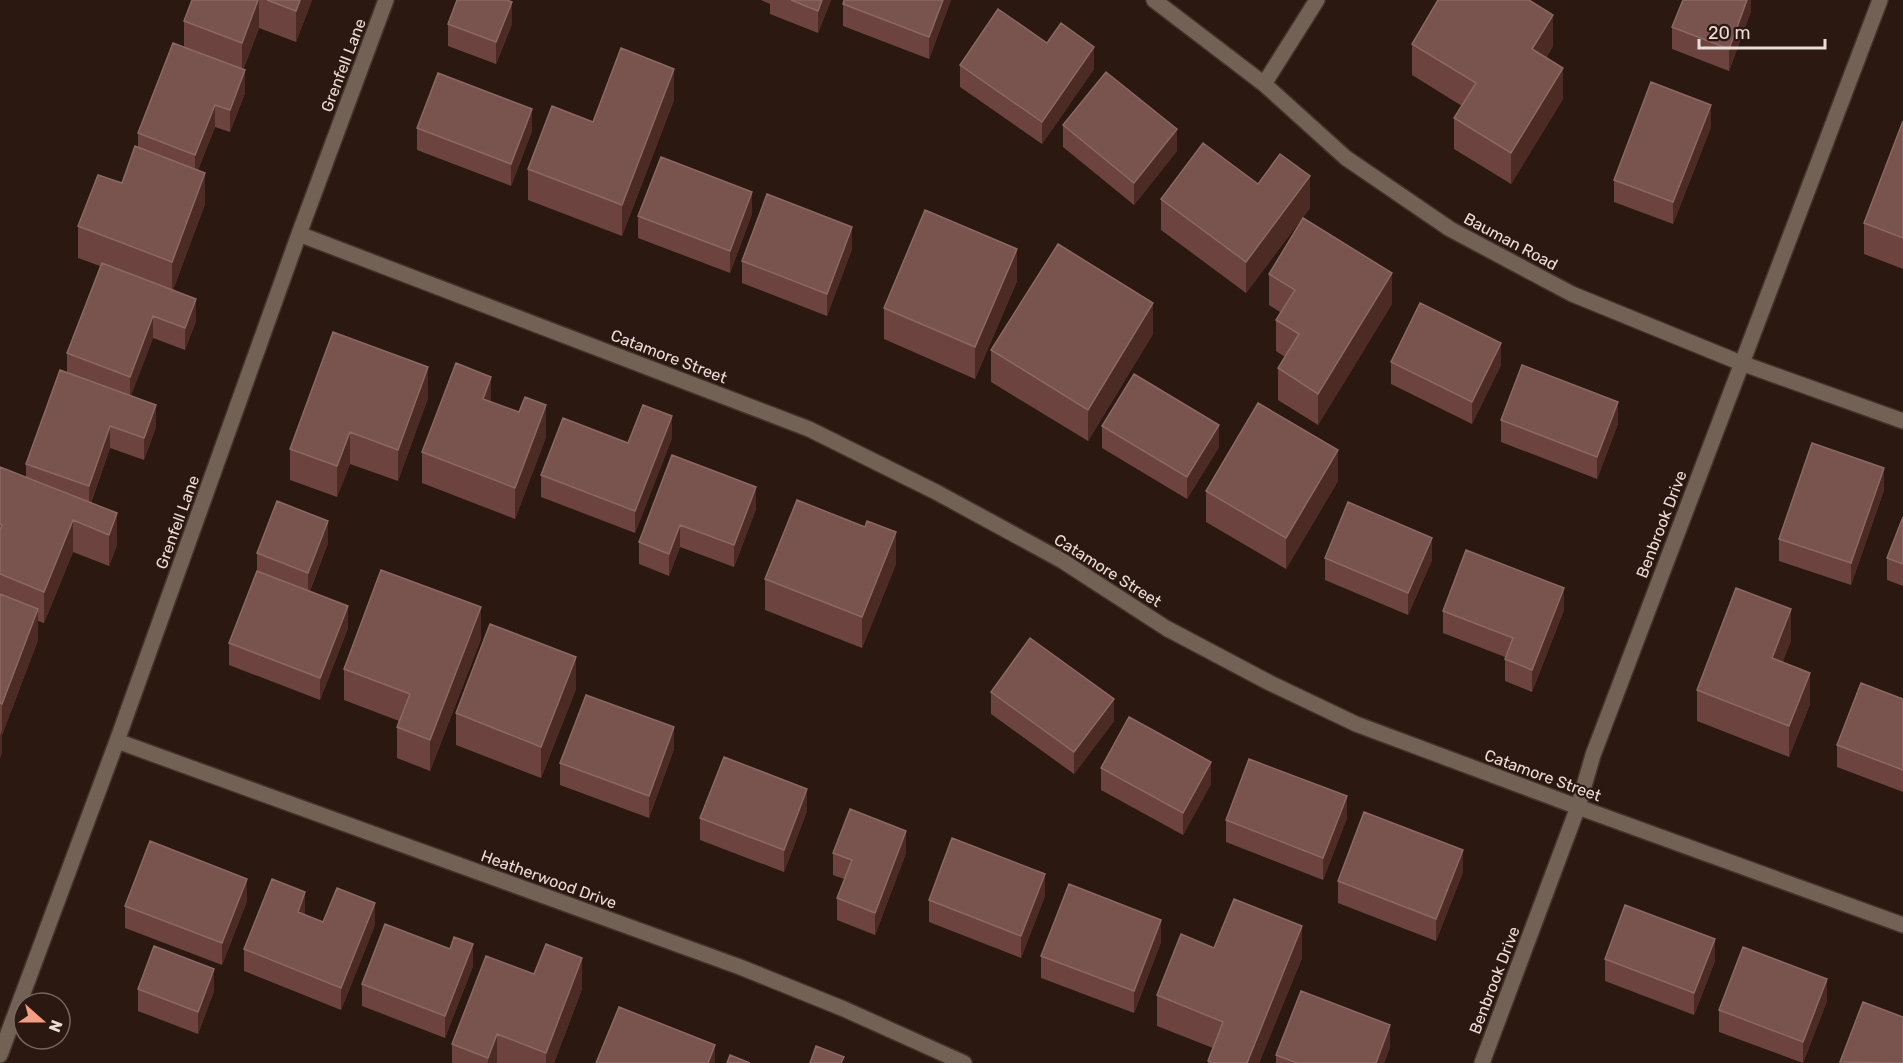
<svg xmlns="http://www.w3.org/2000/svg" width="1903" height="1063" font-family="Rubik,sans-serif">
	<rect width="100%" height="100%" fill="#2b1810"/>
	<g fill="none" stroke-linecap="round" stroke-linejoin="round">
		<defs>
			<path id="minor" d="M1154,0L1264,84L1346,158L1450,229L1572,294L1741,363L1903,421
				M1264,84L1317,0
				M299,234L809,429L936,492L1061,560L1166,628L1270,683L1356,724L1578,807L1903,925
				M117,741L740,967L844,1009L964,1063
				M0,1055L117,741L299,234L386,0
				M1482,1063L1578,807L1593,755L1880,0"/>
		</defs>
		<!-- minor casing -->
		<use href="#minor" stroke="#46332c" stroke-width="18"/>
		<!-- minor -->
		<use href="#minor" stroke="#726256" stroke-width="15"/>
	</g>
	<!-- wall -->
	<path fill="#6c433e" d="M192,0H312L296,42L259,28L243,70L245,93L230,132L215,127L198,170L205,204L173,290L196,321L185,350L153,338L131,395L156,427L144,460L110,448L91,503L117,545L109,566L73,552L44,623L38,621V640L2,735V752L0,758V467L26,477V464L67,373V353L100,266L78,258V226L122,183L138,147V133L184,47V21Z
		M761,0H831L818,33L770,14V4Z
		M844,0H951L929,59L843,26V4Z
		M1751,0V11L1729,71L1672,49V27Z
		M448,24H512L496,64L448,46Z
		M1412,44L1553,46L1546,58L1563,99L1511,184L1454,149V118L1462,106L1412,75Z
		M960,65L1094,69L1042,144L960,87Z
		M674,100L622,236L528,200V169L593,122Z
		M1903,121V269L1864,254V223Z
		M1063,125L1177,151L1134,205L1063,147Z
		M1711,127L1673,224L1614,202V180Z
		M417,128L532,131L511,186L417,150Z
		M1258,184L1310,208L1246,293L1161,230V199Z
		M752,214L730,273L638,238V216Z
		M852,249L827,316L742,283V261Z
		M1269,274L1392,304L1318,425L1278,400V368L1285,357L1276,351V320L1280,312L1269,305Z
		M1017,281L975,379L884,339V308Z
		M1153,334L1088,441L991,382V350Z
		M1391,362L1501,365L1472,424L1391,384Z
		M428,398L398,481L350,464L337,497L290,480V449Z
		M491,402L519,412L546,437L515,519L422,483V452Z
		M1501,420L1618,424L1597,479L1501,442Z
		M1102,426L1219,447L1187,499L1102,448Z
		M672,438L635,533L541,497V475L628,443Z
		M672,455L756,509L734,567L680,547L669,576L639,564V542Z
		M1338,481L1286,569L1206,522V491Z
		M1884,490L1851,585L1779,561V539Z
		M1903,517V586L1887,580V558Z
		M865,527L896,564L862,648L765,610V579Z
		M328,543L310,591L348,628L320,700L229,665V643L257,571V553Z
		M1325,558L1432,560L1408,615L1325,580Z
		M1564,610L1532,692L1505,681V657L1443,633V611Z
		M481,639L430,771L397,758V727L399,721L344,700V669Z
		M1791,641L1782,662L1810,704L1789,757L1697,721V690Z
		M576,689L541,778L456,745V713Z
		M991,692L1114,721L1074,774L991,714Z
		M1903,699V792L1837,767V745Z
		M674,749L649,818L560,785V763Z
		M1101,768L1211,784L1183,835L1101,790Z
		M807,811L784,872L700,840V818Z
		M1347,818L1323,880L1226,842V820Z
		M833,853H906L875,935L837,920V898L844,879L833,875Z
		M1463,872L1436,941L1338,903V881Z
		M1045,896L1021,958L929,922V900Z
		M247,901L222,965L125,928V906Z
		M305,915L323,922L375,925L341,1010L244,971V949Z
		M1161,942L1134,1013L1041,978V956Z
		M1302,958L1259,1063H1208L1213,1048L1157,1026V995Z
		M1605,959L1715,961L1694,1015L1605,981Z
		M473,966L445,1038L362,1006V984Z
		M534,974L582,989L554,1063H452V1044Z
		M138,989L214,991L198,1034L138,1011Z
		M1827,1001L1803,1063L1719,1032V1010Z
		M1390,1047L1384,1063H1276V1055Z"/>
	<!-- shaded-wall -->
	<path fill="#4c2b24" d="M258,0H259V28L242,74V43Z
		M300,0H312L296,42V11Z
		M822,0H831L818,33V11Z
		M943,0H951L929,59V37Z
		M1747,0H1751V11L1729,71V49Z
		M512,2V24L496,64V42Z
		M1553,15V46L1532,80V49Z
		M1094,47V69L1042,144V122Z
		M1563,68V99L1511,184V153Z
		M674,69V100L622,236V205Z
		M245,70V93L230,132V110Z
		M215,105V127L195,177V155Z
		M1711,105V127L1673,224V202Z
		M532,109V131L511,186V164Z
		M1177,129V151L1134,205V183Z
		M205,173V204L172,293V262Z
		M1310,176V208L1246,293V262Z
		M752,192V214L730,273V251Z
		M852,227V249L827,316V294Z
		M1017,249V281L975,379V347Z
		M1392,273V304L1318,425V394Z
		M196,299V321L185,350V328Z
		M1153,303V334L1088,441V410Z
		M153,316V338L130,399V377Z
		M1501,343V365L1472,424V402Z
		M428,367V398L398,481V450Z
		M491,377V408L483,399Z
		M1618,402V424L1597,479V457Z
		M156,405V427L144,460V438Z
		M546,405V437L515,519V488Z
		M672,416V438L635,533V511Z
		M1219,425V447L1187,499V477Z
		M110,426V448L89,508V486Z
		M350,432V464L337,497V466Z
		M1338,450V481L1286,569V538Z
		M1884,468V490L1851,585V563Z
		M756,487V509L734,567V545Z
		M117,513V545L109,566V535Z
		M73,520V552L44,623V592Z
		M328,521V543L308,595V573Z
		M680,525V547L669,576V554Z
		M896,532V564L862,648V617Z
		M1432,538V560L1408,615V593Z
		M1564,588V610L1532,692V670Z
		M348,606V628L320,700V678Z
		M481,607V639L430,771V740Z
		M38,609V640L2,735V704Z
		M1791,609V641L1772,690V658Z
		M576,657V689L541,778V747Z
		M1810,673V704L1789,757V726Z
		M1114,699V721L1074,774V752Z
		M674,727V749L649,818V796Z
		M2,730V752L0,758V736Z
		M1211,762V784L1183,835V813Z
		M807,789V811L784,872V850Z
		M1347,796V818L1323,880V858Z
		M906,831V853L875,935V913Z
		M1463,850V872L1436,941V919Z
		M1045,874V896L1021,958V936Z
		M247,879V901L222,965V943Z
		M305,892V914L298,934V912Z
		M375,903V925L341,1010V988Z
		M1161,920V942L1134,1013V991Z
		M1302,926V958L1259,1063H1247Z
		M1715,939V961L1694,1015V993Z
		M473,944V966L445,1038V1016Z
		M582,958V989L554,1063H546V1053Z
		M214,969V991L198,1034V1012Z
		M1827,979V1001L1803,1063V1042Z
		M1390,1025V1047L1384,1063H1376Z
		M497,1034V1063H488V1058Z
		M715,1045V1063H708Z"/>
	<!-- building -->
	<path fill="#79534e" stroke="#8b6864" stroke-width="1.5" d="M192,0H258L242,43L184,21Z
		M267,0H300L296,11Z
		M457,0H507L512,2L496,42L448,24Z
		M791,0H822L818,11Z
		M844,0H943L929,37L843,4Z
		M1438,0H1529L1553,15L1532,49L1563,68L1511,153L1454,118L1476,83L1412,44Z
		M1683,0H1747L1729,49L1672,27Z
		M998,9L1047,43L1061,23L1094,47L1042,122L960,65Z
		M173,43L245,70L230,110L215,105L195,155L138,133Z
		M621,48L674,69L622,205L528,169L552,106L593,122Z
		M1106,72L1177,129L1134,183L1063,125Z
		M438,73L532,109L511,164L417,128Z
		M1651,82L1711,105L1673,202L1614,180Z
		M1903,121V238L1864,223Z
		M1203,143L1258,184L1280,154L1310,176L1246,262L1161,199Z
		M135,146L205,173L172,262L78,226L98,175L122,183Z
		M661,157L752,192L730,251L638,216Z
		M767,194L852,227L827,294L742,261Z
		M925,210L1017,249L975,347L884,308Z
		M1303,218L1392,273L1318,394L1278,368L1299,334L1276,320L1295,290L1269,274Z
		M1058,244L1153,303L1088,410L991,350Z
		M102,263L196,299L185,328L153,316L130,377L67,353Z
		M1420,303L1501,343L1472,402L1391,362Z
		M333,332L428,367L398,450L350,432L337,466L290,449Z
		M456,363L491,377L483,399L519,412L525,397L546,405L515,488L422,452Z
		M1522,365L1618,402L1597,457L1501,420Z
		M60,370L156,405L144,438L110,426L89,486L26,464Z
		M1134,374L1219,425L1187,477L1102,426Z
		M1258,403L1338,450L1286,538L1206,491Z
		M643,405L672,416L635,511L541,475L563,418L628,443Z
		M1812,443L1884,468L1851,563L1779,539Z
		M672,455L756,487L734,545L680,525L669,554L639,542Z
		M0,467L117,513L109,535L73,520L44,592L0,574V530L2,525L0,524Z
		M797,500L865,527L867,521L896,532L862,617L765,579Z
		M277,501L328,521L308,573L257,553Z
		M1348,502L1432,538L1408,593L1325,558Z
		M1903,517V564L1887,558Z
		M1466,550L1564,588L1532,670L1505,659L1513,638L1443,611Z
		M381,570L481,607L430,740L397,727L410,694L344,669Z
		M257,571L348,606L320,678L229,643Z
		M1736,588L1791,609L1772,658L1810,673L1789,726L1697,690Z
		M0,594L38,609L2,704L0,703Z
		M490,624L576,657L541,747L456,713Z
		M1030,638L1114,699L1074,752L991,692Z
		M1861,683L1903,699V770L1837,745Z
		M586,695L674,727L649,796L560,763Z
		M1129,717L1211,762L1183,813L1101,768Z
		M724,757L807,789L784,850L700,818Z
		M1249,759L1347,796L1323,858L1226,820Z
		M850,809L906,831L875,913L837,898L852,860L833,853Z
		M1364,812L1463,850L1436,919L1338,881Z
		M952,838L1045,874L1021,936L929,900Z
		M150,841L247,879L222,943L125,906Z
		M272,879L305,892L298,912L323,922L337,888L375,903L341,988L244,949Z
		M1069,884L1161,920L1134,991L1041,956Z
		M1234,899L1302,926L1247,1063H1212L1208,1061L1223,1022L1157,995L1181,934L1214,948Z
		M1625,905L1715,939L1694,993L1605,959Z
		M385,924L450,949L454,937L473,944L445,1016L362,984Z
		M546,944L582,958L546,1053L497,1034L488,1058L452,1044L486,956L534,974Z
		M154,946L214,969L198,1012L138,989Z
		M1743,947L1827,979L1803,1042L1719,1010Z
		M1301,991L1390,1025L1376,1063H1297L1276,1055Z
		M1863,1002L1903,1017V1063L1840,1062Z
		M619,1007L715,1045L708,1063H596Z
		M816,1046L844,1057L841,1063H810Z
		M730,1055L750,1063H727Z"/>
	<g text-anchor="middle" stroke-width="4.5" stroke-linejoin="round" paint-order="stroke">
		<!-- street labels -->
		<g font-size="16" fill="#eadcd7" stroke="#2b1810">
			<text transform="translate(343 65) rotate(-69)" y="6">Grenfell Lane</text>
			<text transform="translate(1511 241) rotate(28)" y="6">Bauman Road</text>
			<text transform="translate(669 356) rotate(21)" y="6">Catamore Street</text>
			<text transform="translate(177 522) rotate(-70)" y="6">Grenfell Lane</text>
			<text transform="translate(1661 524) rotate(-69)" y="6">Benbrook Drive</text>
			<text transform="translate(1108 570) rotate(32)" y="6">Catamore Street</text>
			<text transform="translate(1543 775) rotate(20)" y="6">Catamore Street</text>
			<text transform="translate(549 879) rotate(20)" y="6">Heatherwood Drive</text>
			<text transform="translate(1494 980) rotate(-69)" y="6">Benbrook Drive</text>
		</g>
	</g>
	<!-- north arrow -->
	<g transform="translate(42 1021) rotate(111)"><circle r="28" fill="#2b1810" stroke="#776660" stroke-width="1.5"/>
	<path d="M0-4.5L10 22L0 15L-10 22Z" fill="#f39f84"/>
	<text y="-9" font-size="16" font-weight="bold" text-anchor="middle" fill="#eadcd7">N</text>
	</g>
	<!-- scale -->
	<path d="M1699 39v9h126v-9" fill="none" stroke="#eadcd7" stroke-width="3"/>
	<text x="1708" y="39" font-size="18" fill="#eadcd7" stroke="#2b1810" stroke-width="4.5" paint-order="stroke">20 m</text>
</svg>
